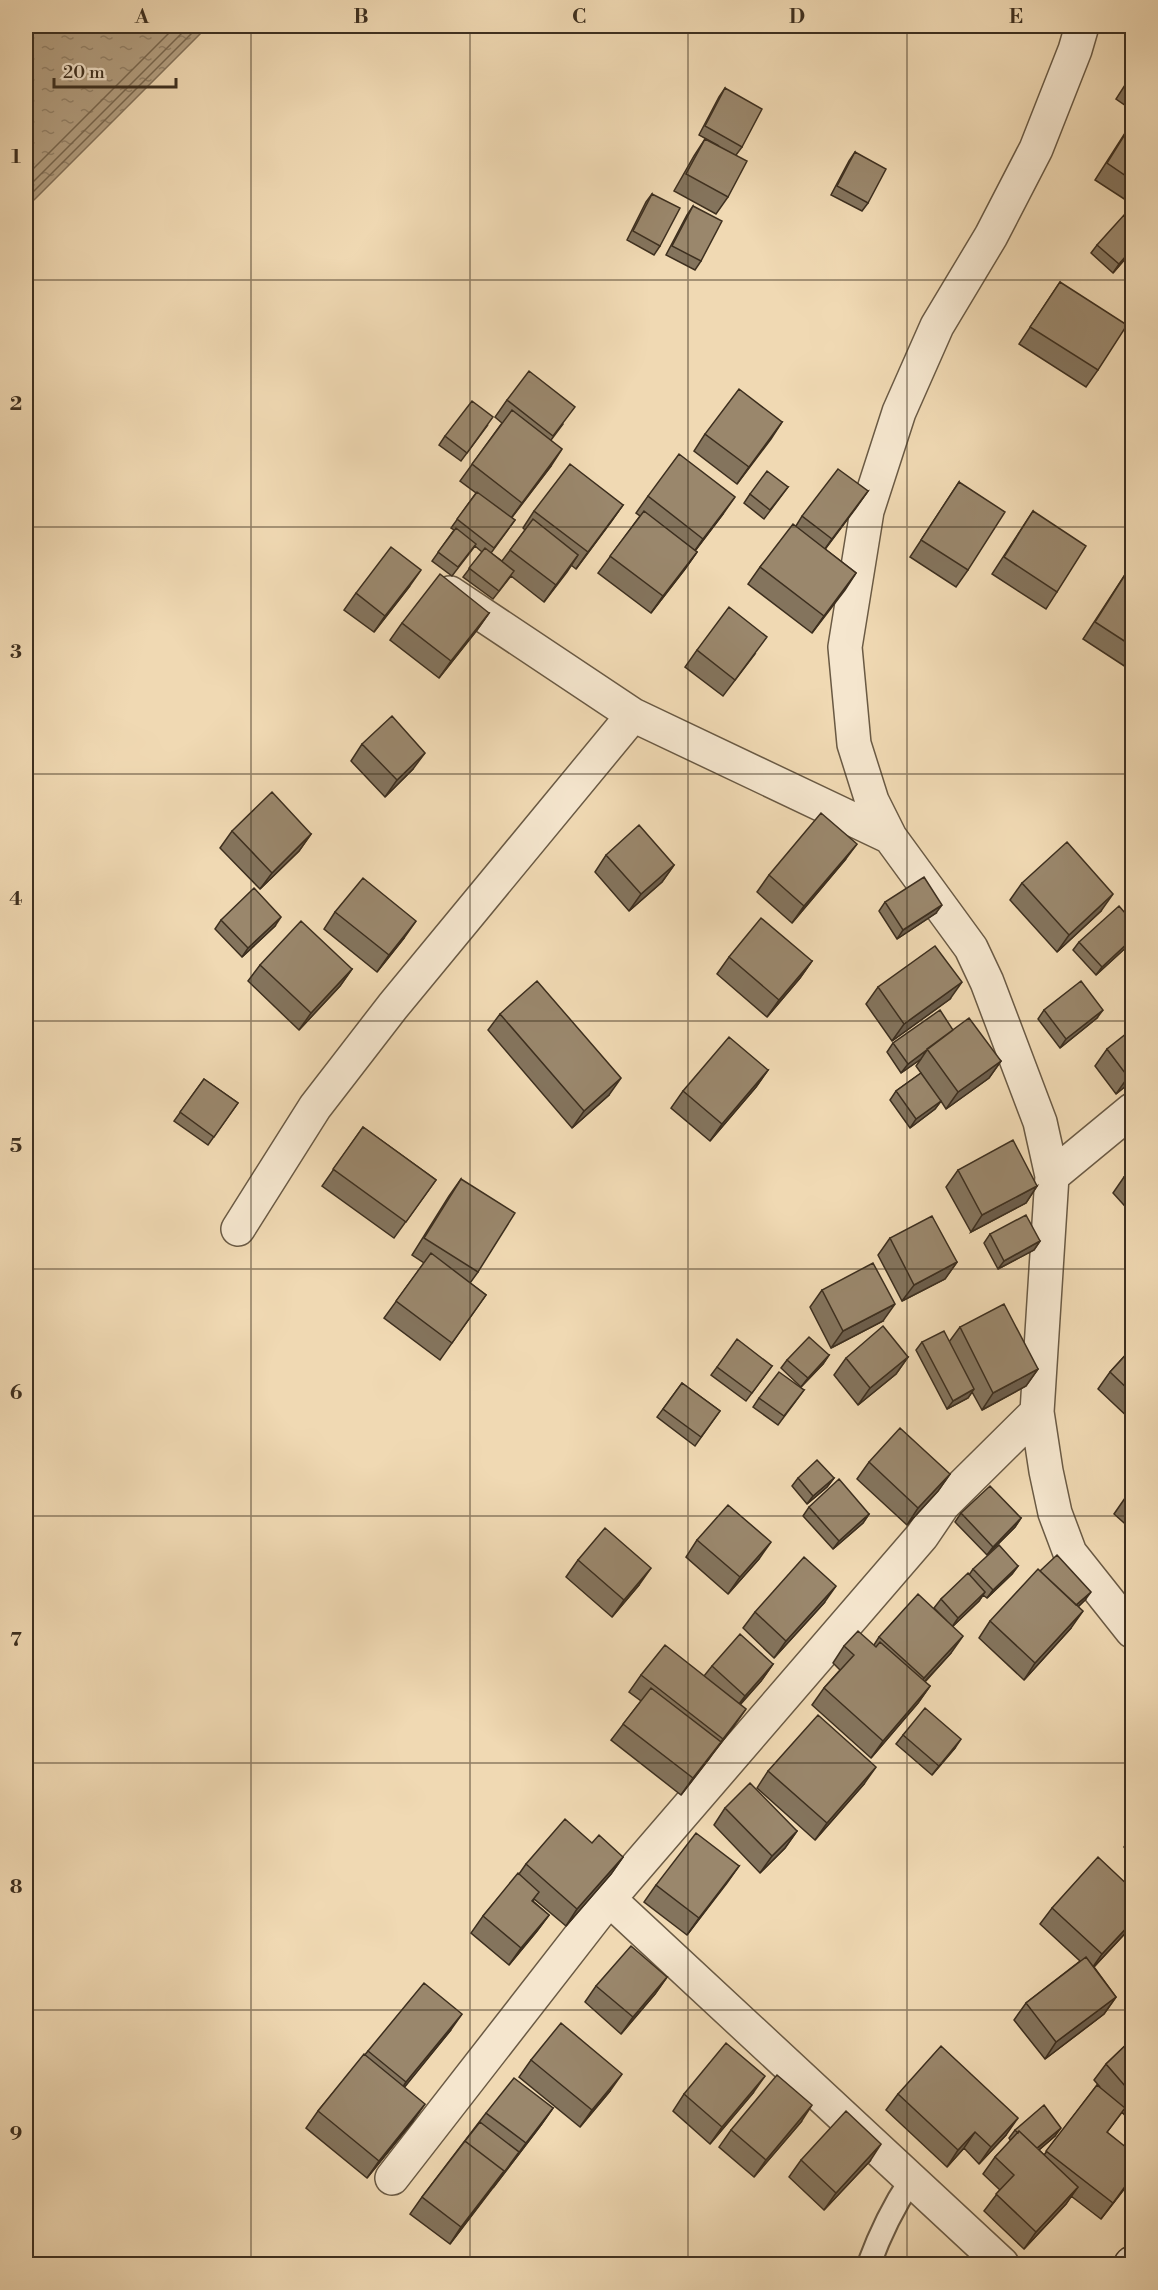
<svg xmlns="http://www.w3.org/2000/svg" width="1158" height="2290" font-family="'Libre Bodoni',serif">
	<defs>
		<pattern id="water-ripples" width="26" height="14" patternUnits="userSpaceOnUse" patternTransform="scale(1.5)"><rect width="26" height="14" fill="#b39f81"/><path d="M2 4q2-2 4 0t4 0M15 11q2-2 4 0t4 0" fill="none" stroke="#938269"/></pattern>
	</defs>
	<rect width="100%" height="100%" fill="#f0d9b3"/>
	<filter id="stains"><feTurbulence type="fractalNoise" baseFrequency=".00333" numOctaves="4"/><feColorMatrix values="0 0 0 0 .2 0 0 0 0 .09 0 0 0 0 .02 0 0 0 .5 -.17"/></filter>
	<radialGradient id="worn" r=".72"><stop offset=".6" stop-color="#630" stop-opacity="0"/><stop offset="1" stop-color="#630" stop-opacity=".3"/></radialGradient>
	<!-- water -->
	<path fill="url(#water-ripples)" stroke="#84725a" stroke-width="1.5" d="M26,26H208L26,208Z"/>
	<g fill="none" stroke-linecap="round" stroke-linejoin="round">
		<!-- shore -->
		<path stroke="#786750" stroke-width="1.5" d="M26,176L176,26
			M26,189L189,26
			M26,199L199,26"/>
		<defs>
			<path id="lane" d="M869,2264C880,2234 893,2207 911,2180"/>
			<path id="street" d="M1082,26L1075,50L1036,149L991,236L937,326L899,412L867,511L845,647L854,744L872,801L890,837L971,948L987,982L1040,1122L1052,1176L1037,1412L1046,1471L1055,1513L1070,1553L1132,1631
				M450,593L633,715L890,837
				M1052,1176L1132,1110
				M238,1229L315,1107L393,1006L633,715
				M609,1899L1002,2264
				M392,2178L609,1899L922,1536L943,1505L1037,1412"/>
			<path id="secondary" d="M1131,2264L1132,2263"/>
		</defs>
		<!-- lane casing -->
		<use href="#lane" stroke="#6a5a44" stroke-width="26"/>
		<!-- street casing -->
		<use href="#street" stroke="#6a5a44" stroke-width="36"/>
		<!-- secondary casing -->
		<use href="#secondary" stroke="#3d2f1f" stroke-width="36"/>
		<!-- lane -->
		<use href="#lane" stroke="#f5e6ce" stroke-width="22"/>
		<!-- street -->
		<use href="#street" stroke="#f5e6ce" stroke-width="33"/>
		<!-- secondary -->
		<use href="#secondary" stroke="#f5e6ce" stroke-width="33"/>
	</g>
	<!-- wall -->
	<path fill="#84745d" stroke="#3d2f1f" stroke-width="1.5" d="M1132,74V110L1116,99Z
		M725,88L742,147L736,155L728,197L716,214L674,191L694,156L705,139L719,146L699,135L719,97Z
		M1132,122V204L1095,180Z
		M855,152L868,203L862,211L831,195L849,161Z
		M652,194L660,246L654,255L627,240L646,202Z
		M693,206L701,261L695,270L666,255L687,215Z
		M1097,245L1132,251L1113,273L1091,253Z
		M1060,282L1098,370L1086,387L1019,344Z
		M507,400L563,424L551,440V466L511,518L515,520L491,553L502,561L525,530L523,528L534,511L623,505L576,569L571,565L544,602L511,576L493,599L463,577L482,552L475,546L452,576L432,561L454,530L451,528L476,493L460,481L502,423L495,417Z
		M782,422L737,484L694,451L705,434Z
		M487,426L461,461L439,445L445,436Z
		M959,482L968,570L956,587L910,557Z
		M788,487L764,519L744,503L750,494Z
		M868,491L825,549L856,573L812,633L748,584L760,567L796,526L802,516Z
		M648,496L723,514L695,551L697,552L685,569L651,613L598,573L640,516L636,513Z
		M1033,511L1057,592L1046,609L992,574Z
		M1130,567L1132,569V671L1083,639Z
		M409,587L374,632L344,610L356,593Z
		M489,613L477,630L439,678L390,640L402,623Z
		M697,650L755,654L723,696L685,667Z
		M362,744L413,769L385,797L351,761Z
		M232,831L311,834L299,851L260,889L220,848Z
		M606,855L674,865L662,882L629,911L595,872Z
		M845,860L792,923L757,892L769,875Z
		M1022,883L1101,911L1057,952L1010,900Z
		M885,902L936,913L897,939L879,911Z
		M335,912L404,938L377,972L324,929Z
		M221,920L275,926L242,957L215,929Z
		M1079,942H1132L1096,975L1073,950Z
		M729,957L812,961L800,978L767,1017L717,974Z
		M260,965L352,969L340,986L299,1030L248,981Z
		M878,987L950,999L892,1041L866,1004Z
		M1044,1010L1097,1018L1060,1048L1038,1019Z
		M500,1014L609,1095L572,1128L488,1030Z
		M953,1030L1001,1061L989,1078L946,1109L941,1101L935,1109L910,1128L890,1100L896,1091L921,1073L916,1066L921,1059L901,1073L887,1052L893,1043Z
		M1107,1049L1132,1081L1116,1094L1095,1066Z
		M768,1070L756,1087L710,1141L671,1108L683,1091Z
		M204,1079L238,1103L208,1145L174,1121Z
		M363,1127L436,1180L394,1238L322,1186Z
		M1132,1169V1214L1113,1193L1124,1177Z
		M958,1170L1037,1186L1026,1203L971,1232L946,1187Z
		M461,1179L478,1272L470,1283L486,1295L440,1360L384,1318L424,1263L412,1255L449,1196Z
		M990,1234L1040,1241L1034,1250L998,1269L984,1243Z
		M890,1238L957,1262L945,1279L902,1301L878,1255Z
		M822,1290L883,1321L831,1348L810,1307Z
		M960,1327L1038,1369L1026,1386L982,1410L972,1392L968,1398L947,1409L916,1350L922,1342H949Z
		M1132,1348V1421L1098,1389L1110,1372Z
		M829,1355L823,1364L801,1387L781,1368L787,1360Z
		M908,1357L896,1374L858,1405L834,1375L846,1358Z
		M772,1366L746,1401L711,1375L717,1367Z
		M682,1383L720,1411L695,1446L657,1417Z
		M804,1390L778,1425L753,1407L759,1398Z
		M869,1462L950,1474L938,1491L907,1525L857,1479Z
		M798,1478H834L827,1487L807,1504L792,1486Z
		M1132,1488V1530L1114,1514Z
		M809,1507L869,1514L863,1523L833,1549L803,1516Z
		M961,1513L1021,1518L1015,1527L987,1555L955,1522Z
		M697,1540L759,1559L728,1594L686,1557Z
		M578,1560L639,1585L612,1617L566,1577Z
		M1018,1566L1012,1574L987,1598L983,1595L979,1601L953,1626L951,1653L925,1682L930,1686L918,1703L871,1758L812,1705L824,1688L840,1670L833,1663L844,1646L874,1645L879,1637L946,1620L934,1608L941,1599L969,1575L973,1569Z
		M1085,1600L1078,1607L1071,1628L1024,1680L979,1638L990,1621Z
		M824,1603L774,1658L743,1628L755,1612Z
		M773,1664L761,1681L740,1705L734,1726L681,1795L611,1740L641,1701L629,1692L641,1675L704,1676L712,1666Z
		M903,1735L955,1748L932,1775L896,1744Z
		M768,1771L864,1784L815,1840L757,1788Z
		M725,1808L797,1831L785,1848L760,1873L714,1825Z
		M1132,1834V1859L1124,1847Z
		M592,1843L623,1857L611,1874L566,1926L534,1899L533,1901L549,1915L537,1931L509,1965L471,1933L483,1916L519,1874L526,1864Z
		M739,1866L687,1935L644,1902L656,1885Z
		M1052,1908L1132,1926L1094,1967L1116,1997L1104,2014L1045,2059L1014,2020L1026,2003L1080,1961L1040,1924Z
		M667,1977L655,1994L621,2034L585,2002L596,1986Z
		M450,2031L404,2087L413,2121L367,2178L306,2128L318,2111L368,2051Z
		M1132,2039V2124L1122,2112L1107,2132L1132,2179L1101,2219L1071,2196L1066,2204L1024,2249L984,2211L1000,2190L983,2174L995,2157L1011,2141L1009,2138L1015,2130L1055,2136L1039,2150L1044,2155L1097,2085L1100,2087L1094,2080L1106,2064Z
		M531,2060L610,2091L580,2127L519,2077Z
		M753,2093L710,2144L673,2111L684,2094Z
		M898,2094L1006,2135L979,2164L964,2148L947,2167L886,2110Z
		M553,2108L541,2125L450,2244L410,2214L422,2197L486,2113Z
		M801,2122L754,2177L719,2147L731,2130Z
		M801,2160L870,2161L824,2210L789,2177Z"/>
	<!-- shaded-wall -->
	<path fill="#6c5e4c" stroke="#3d2f1f" stroke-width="1.5" d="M1132,249V251L1113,273L1119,264Z
		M782,422L771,439L737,484L749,467Z
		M562,449L551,466L510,520L522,503Z
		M868,491L856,508L820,556L832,539Z
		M735,497L723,514L691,556L703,539Z
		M623,505L611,522L576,569L588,552Z
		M697,552L685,569L651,613L663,596Z
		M578,555L567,572L544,602L556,585Z
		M421,570L409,587L374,632L385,616Z
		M856,573L845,590L812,633L824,616Z
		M489,613L477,630L439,678L451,661Z
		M425,753L413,769L385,797L397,780Z
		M311,834L299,851L260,889L272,873Z
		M857,844L845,860L792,923L804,906Z
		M674,865L662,882L629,911L641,894Z
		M1113,894L1101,911L1057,952L1069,935Z
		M942,905L936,913L897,939L903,930Z
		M281,917L275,926L242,957L248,948Z
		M416,921L404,938L377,972L389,955Z
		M1132,939V942L1096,975L1102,967Z
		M812,961L800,978L767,1017L779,1000Z
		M352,969L340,986L299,1030L311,1013Z
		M962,982L950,999L892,1041L904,1024Z
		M1103,1010L1097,1018L1060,1048L1066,1039Z
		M927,1050L921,1059L901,1073L908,1064Z
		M1001,1061L989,1078L946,1109L958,1092Z
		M768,1070L756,1087L710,1141L722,1124Z
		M1132,1074V1081L1116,1094L1128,1077Z
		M621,1078L609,1095L572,1128L584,1111Z
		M941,1101L935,1109L910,1128L916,1119Z
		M1037,1186L1026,1203L971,1232L982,1215Z
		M1040,1241L1034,1250L998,1269L1004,1261Z
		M957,1262L945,1279L902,1301L914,1285Z
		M895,1304L883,1321L831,1348L843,1331Z
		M829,1355L823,1364L801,1387L808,1378Z
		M908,1357L896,1374L858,1405L870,1388Z
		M1038,1369L1026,1386L982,1410L993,1393Z
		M974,1389L968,1398L947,1409L953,1401Z
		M950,1474L938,1491L907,1525L918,1508Z
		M834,1478L827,1487L807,1504L813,1496Z
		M869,1514L863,1523L833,1549L839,1541Z
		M1021,1518L1015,1527L987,1555L993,1547Z
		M771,1542L759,1559L728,1594L740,1577Z
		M1018,1566L1012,1574L987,1598L993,1590Z
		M651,1568L639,1585L612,1617L624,1600Z
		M836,1586L824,1603L774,1658L786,1641Z
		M985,1592L979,1601L952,1627L958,1618Z
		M1091,1592L1085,1600L1065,1619L1071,1610Z
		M1083,1611L1071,1628L1024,1680L1035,1663Z
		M963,1636L951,1653L912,1695L924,1678Z
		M773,1664L761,1681L733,1712L745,1696Z
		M930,1686L918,1703L871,1758L883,1741Z
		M746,1709L734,1726L711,1756L723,1739Z
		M961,1739L955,1748L932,1775L939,1766Z
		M721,1742L709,1759L681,1795L693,1778Z
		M876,1767L864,1784L815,1840L827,1823Z
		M797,1831L785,1848L760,1873L772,1856Z
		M623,1857L611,1874L566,1926L577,1909Z
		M739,1866L727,1883L687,1935L699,1918Z
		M549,1915L537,1931L509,1965L521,1948Z
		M1132,1922V1926L1090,1971L1102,1954Z
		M667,1977L655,1994L621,2034L633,2017Z
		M1116,1997L1104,2014L1045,2059L1056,2042Z
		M462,2014L450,2031L395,2099L406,2082Z
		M622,2074L610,2091L580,2127L592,2110Z
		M765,2076L753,2093L710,2144L722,2127Z
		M425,2104L413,2121L367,2178L379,2161Z
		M812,2105L801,2122L754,2177L766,2160Z
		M553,2108L541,2125L493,2188L526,2143Z
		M1018,2118L1006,2135L979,2164L991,2147Z
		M1061,2128L1055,2136L1026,2161L1033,2152Z
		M975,2132L964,2148L947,2167L958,2150Z
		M881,2144L870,2161L824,2210L836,2193Z
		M504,2171L492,2188L450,2244L461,2227Z
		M1132,2177V2179L1101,2219L1113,2203Z
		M1078,2187L1066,2204L1024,2249L1036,2232Z"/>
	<!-- building -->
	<path fill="#9a876c" stroke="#3d2f1f" stroke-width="1.5" d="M1132,75V85L1128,82Z
		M725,88L762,109L742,147L705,126Z
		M1132,123V180L1107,163Z
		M705,139L747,161L728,197L686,174Z
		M855,152L886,169L868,203L837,186Z
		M652,194L680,208L660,246L633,231Z
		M693,206L722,221L701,261L672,246Z
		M1124,215L1132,223V249L1119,264L1097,245Z
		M1060,282L1127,325L1098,370L1030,327Z
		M529,371L575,407L553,436L507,400Z
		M739,389L782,422L749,467L705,434Z
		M472,401L493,417L467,453L445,436Z
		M512,410L562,449L522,503L472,464Z
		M679,454L735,497L703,539L648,496Z
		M570,464L623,505L588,552L534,511Z
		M838,469L868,491L832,539L802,516Z
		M767,471L788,487L770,510L750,494Z
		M959,482L1005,512L968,570L921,540Z
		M477,492L515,520L494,548L457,519Z
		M644,511L697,552L663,596L610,556Z
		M1033,511L1086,546L1057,592L1004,557Z
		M533,519L578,555L556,585L510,550Z
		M793,524L856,573L824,616L760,567Z
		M456,528L476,544L458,567L438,552Z
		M391,547L421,570L385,616L356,593Z
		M485,548L514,571L499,591L469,568Z
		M1130,567L1132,569V646L1095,622Z
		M440,574L489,613L451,661L402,623Z
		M729,607L767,637L735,680L697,650Z
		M392,716L425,753L397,780L362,744Z
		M272,792L311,834L272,873L232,831Z
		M821,813L857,844L804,906L769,875Z
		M639,825L674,865L641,894L606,855Z
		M1067,842L1113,894L1069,935L1022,883Z
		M924,877L942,905L903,930L885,902Z
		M363,878L416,921L389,955L335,912Z
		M254,888L281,917L248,948L221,920Z
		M1119,906L1132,921V939L1102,967L1079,942Z
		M761,918L812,961L779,1000L729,957Z
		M301,921L352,969L311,1013L260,965Z
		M935,946L962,982L904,1024L878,987Z
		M537,981L621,1078L584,1111L500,1014Z
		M1081,981L1103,1010L1066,1039L1044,1010Z
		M940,1010L953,1030L908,1064L893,1043Z
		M969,1018L1001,1061L958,1092L927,1049Z
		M1132,1029V1074L1128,1077L1107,1049Z
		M729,1037L768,1070L722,1124L683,1091Z
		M921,1073L941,1101L916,1119L896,1091Z
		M204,1079L238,1103L214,1137L180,1112Z
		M363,1127L436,1180L406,1222L333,1169Z
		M1013,1140L1037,1186L982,1215L958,1170Z
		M1132,1169V1185L1124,1177Z
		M461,1179L515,1213L478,1272L424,1238Z
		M1026,1215L1040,1241L1004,1261L990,1234Z
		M932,1216L957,1262L914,1285L890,1238Z
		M431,1253L486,1295L452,1343L396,1301Z
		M873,1263L895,1304L843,1331L822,1290Z
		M1004,1304L1038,1369L993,1393L960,1327Z
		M883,1326L908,1357L870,1388L846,1358Z
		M944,1331L974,1389L953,1401L922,1342Z
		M809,1337L829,1355L808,1378L787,1360Z
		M737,1339L772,1366L752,1393L717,1367Z
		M1132,1348V1393L1110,1372Z
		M779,1372L804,1390L784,1416L759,1398Z
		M682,1383L720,1411L701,1437L663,1409Z
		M900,1428L950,1474L918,1508L869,1462Z
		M817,1460L834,1478L813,1496L798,1478Z
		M839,1479L869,1514L839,1541L809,1507Z
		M990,1486L1021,1518L993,1547L961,1513Z
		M728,1505L771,1542L740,1577L697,1540Z
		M605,1528L651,1568L624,1600L578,1560Z
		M999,1545L1018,1566L993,1590L973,1569Z
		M1057,1555L1091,1592L1076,1605L1040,1571Z
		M804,1557L836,1586L786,1641L755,1612Z
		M1038,1569L1083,1611L1035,1663L990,1621Z
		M968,1573L985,1592L958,1618L941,1599Z
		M918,1594L963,1636L924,1678L879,1637Z
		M858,1631L876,1647L880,1642L930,1686L883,1741L824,1688L854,1655L844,1646Z
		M740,1634L773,1664L745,1696L712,1666Z
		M665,1645L746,1709L723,1739L641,1675Z
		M651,1688L721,1742L693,1778L623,1724Z
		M925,1708L961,1739L939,1766L903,1735Z
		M818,1715L876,1767L827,1823L768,1771Z
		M750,1783L797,1831L772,1856L725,1808Z
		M565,1819L592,1843L599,1835L623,1857L577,1909L526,1864Z
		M696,1833L739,1866L699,1918L656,1885Z
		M1098,1857L1132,1889V1922L1102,1954L1052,1908Z
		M518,1873L539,1892L532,1901L549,1915L521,1948L483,1916Z
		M631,1946L667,1977L633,2017L596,1986Z
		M1086,1957L1116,1997L1056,2042L1026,2003Z
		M424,1983L462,2014L406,2082L368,2051Z
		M561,2023L622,2074L592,2110L531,2060Z
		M1132,2039V2094L1106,2064Z
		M726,2043L765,2076L722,2127L684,2094Z
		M941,2046L1018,2118L991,2147L975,2132L958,2150L898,2094Z
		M364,2054L425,2104L379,2161L318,2111Z
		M777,2075L812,2105L766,2160L731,2130Z
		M514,2078L553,2108L526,2143L486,2113Z
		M1097,2085L1125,2108L1107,2132L1132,2152V2177L1113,2203L1046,2151Z
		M1044,2105L1061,2128L1037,2148L1019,2131L1018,2133L1015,2130Z
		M846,2111L881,2144L836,2193L801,2160Z
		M480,2122L519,2152L499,2179L504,2171L465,2141Z
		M1019,2131L1078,2187L1036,2232L996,2194L1014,2175L995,2157Z
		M465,2141L504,2171L461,2227L422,2197Z
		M1007,2258L1013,2265H1001Z"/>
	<!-- grid -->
	<path fill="none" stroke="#3d2f1f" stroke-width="1.5" stroke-opacity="0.55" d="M251,26V2264M470,26V2264M688,26V2264M907,26V2264M26,280H1132M26,527H1132M26,774H1132M26,1021H1132M26,1269H1132M26,1516H1132M26,1763H1132M26,2010H1132"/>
	<!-- margin -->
	<rect width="1158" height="2290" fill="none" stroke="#f0d9b3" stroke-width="66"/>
	<!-- scale -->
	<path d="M54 78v9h122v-9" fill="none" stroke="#3d2f1f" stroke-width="3"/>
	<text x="63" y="78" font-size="18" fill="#3d2f1f" stroke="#f5e6ce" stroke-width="4.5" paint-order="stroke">20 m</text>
	<rect x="33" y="33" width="1092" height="2224" fill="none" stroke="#3d2f1f" stroke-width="2"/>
	<g font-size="20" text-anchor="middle" font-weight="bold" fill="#3d2f1f">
		<text x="142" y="23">A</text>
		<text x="361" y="23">B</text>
		<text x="579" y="23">C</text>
		<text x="797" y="23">D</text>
		<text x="1016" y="23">E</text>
		<text x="16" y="163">1</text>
		<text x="16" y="410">2</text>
		<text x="16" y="658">3</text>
		<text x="16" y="905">4</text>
		<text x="16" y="1152">5</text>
		<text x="16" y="1399">6</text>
		<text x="16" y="1646">7</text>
		<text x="16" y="1893">8</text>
		<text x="16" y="2140">9</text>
	</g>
	<rect width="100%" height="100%" filter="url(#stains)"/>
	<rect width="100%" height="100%" fill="url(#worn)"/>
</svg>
